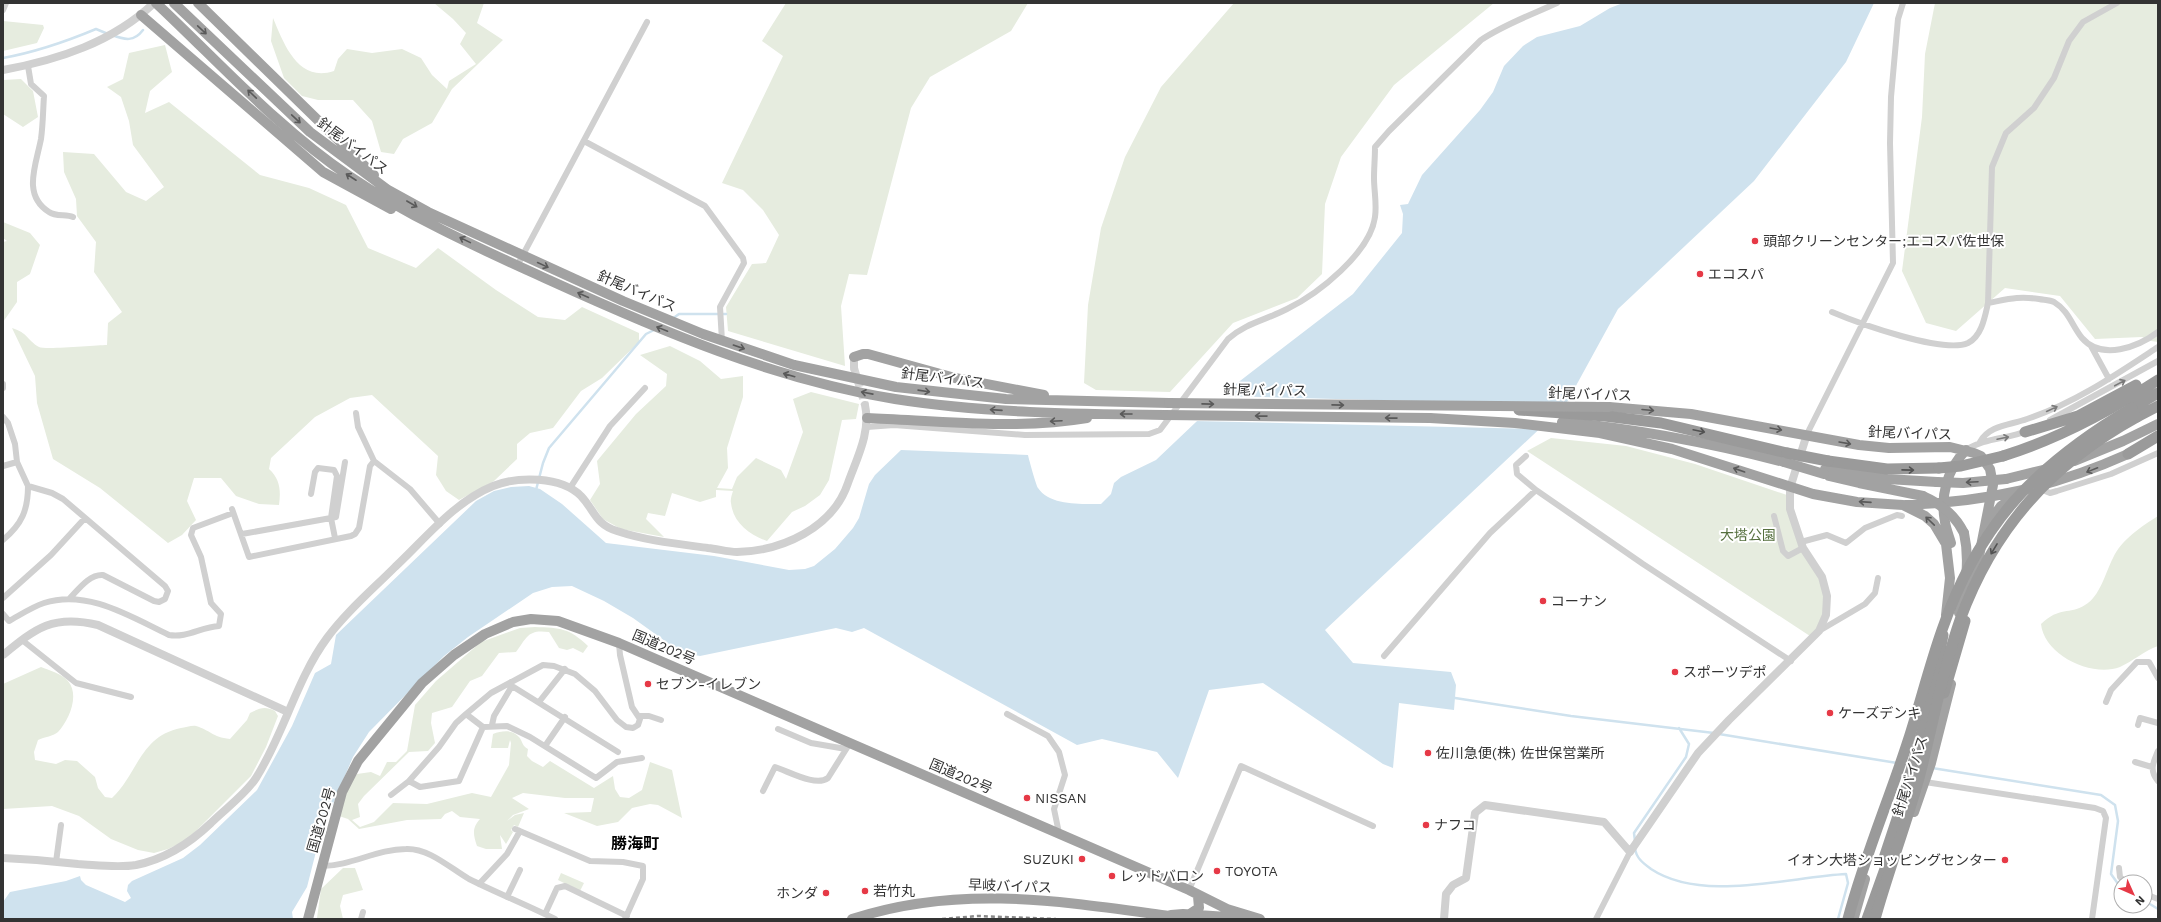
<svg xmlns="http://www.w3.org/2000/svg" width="2161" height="922" font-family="'Work Sans','Noto Sans JP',sans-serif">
	<rect width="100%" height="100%" fill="#fff"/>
	<!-- green -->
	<path fill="#e6ecdf" d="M434,3H484L477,23L503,40L452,89L432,123L403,139L394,154L381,152L372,121L353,100H318L302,96L284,78L271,41L273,18C284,44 298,83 334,71L338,59L347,49L372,53L402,49L421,58L432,75L447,89L449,81L476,64L460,44L466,33L453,19Z
		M786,3H1028L1011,31L930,77L911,108L867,275L849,274L841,306L845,366L728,331L726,307L752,264L766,263L779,235L763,210L743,190L722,183L783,56L762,41Z
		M1234,3H1494L1394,85L1341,157L1325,204L1322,274L1297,298L1233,323L1170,392L1096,390L1084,383L1088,305L1101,228L1125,157L1161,87Z
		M1935,3H2158V342L2151,341L2142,337L2095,339L2060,296L2005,288L1956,331L1926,323L1902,271L1922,117L1925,54Z
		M3,21L43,25L44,28L37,43L3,51Z
		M165,45L172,72L150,91L145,113L169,102L260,175L309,188L346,205L368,248L416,268L438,248L496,290L538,317L565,320L582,307L639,333V342L602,378L581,391L553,428L530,433L517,444V459L494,481L459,500L446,491L436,475L438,456L372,395L350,398L315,417L271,458L269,469C280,479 281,490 279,505L259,504L236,496L221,478H194L187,501L196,520L182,535L168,543L100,488L53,459L37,403L35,376L12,328C28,333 27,340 39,347C46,350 96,345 107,345L108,323L122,312L94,272L96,242L77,216L76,199L64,172L63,152L94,154L126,192L146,201L164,187L133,145L129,121L121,97L107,87L123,79L129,53Z
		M21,79L33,91L38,117L23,127L3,114V80Z
		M3,222L30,233L40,245L30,274L17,282V302L3,322V242L7,241L3,238Z
		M670,346L700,361L721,379L743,376V397L727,448L728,468L717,488L732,489L737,477L756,458L781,470L786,479L803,432L793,399L811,392L859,404L856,419L842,420L829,480L820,495L805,506L792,512L767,541C750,535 733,523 731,503C730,500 732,494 733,491L716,490V497L700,502L672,493L665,516L648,513L646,519L664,537L621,529L603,519L590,500L600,484L597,461L636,414L666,386L667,374L640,355Z
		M1551,438L1626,446L1695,464L1790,496L1801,542L1822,577L1826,615L1813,638L1527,451Z
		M2158,516V646C2144,651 2133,661 2120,667C2092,678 2044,655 2041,624C2060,606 2069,615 2085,605C2100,597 2106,571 2113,558C2121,540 2142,526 2158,516Z
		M535,627C561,628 569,628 588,646L583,653L573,648L567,650L559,648L549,632C528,629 527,637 516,652L499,653L482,676L470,681L452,707L432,713L431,723L435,743L428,751L409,752L364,796L358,804L360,817L352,820L360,827L374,822L393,803L427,804L472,793L491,797L509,765L511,743L510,740L508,748H491L493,734C502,731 512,729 519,737C523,742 522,746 528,749L527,756L532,761L543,767L550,761L594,788L613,776L615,789L620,797L629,798L642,790L650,762L672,770L682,818L658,805L650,804L632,808L618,822L597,826L564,813L591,812L594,798H565L523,793L512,798L529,809L513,815L507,821L515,815L524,813L518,827L514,825L511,830L513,832L506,844L500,835L502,849H486L477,846C473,834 472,828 480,819L460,817L452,811L445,814L441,819L407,820L359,829L348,819L339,816L348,786L357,774L371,772L380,776L387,762H396L407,751L415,705L436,681L481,642L520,628Z
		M41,667C49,670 62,674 68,681C80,695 69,720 58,732C54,736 44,737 38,740L34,752L35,760L56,764L65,760L77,761L95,777L98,788L105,797L112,798C137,775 140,736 181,728C185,728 192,725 196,726C210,730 212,737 230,739L247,720L250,713C260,708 265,706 275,711L278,716L266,747L251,776L187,840L168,849L154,853L138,850L111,839L79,816L52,806L3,809V684Z
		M343,868H355L363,890L343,895L340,906L343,919H319L317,918L321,889Z
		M561,873L584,883L580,891L558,880Z"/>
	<!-- water -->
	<path fill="#cfe2ee" d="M1623,3H1874L1846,62L1754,181L1618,309L1566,404L1325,630L1353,663L1451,672L1456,685L1454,710L1399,703L1393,768L1383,764L1263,683L1209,690L1178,778L1157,752L1102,739L1077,745L864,628L852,632L836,628L700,656L689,654L672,646L633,618L604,601L572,586L552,587L533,593L468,637L444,656L369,732L353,757L321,832L307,887L292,912L293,919H3V902L10,892L66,881L80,876L81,880L86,885L125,902L131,898L127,891L128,885L132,881L183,858L200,845L257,790L292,726L315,673L331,664L336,635L476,501L494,491L511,487L529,486L540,489L562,504L606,543L714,556L789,570L805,569L814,566L835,549L853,528L859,518L869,484L875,475L901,450L1028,455C1029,460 1036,485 1038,488C1050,506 1082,504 1101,504L1111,494L1114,483L1121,477L1156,460L1236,384L1353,294L1402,233L1403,214L1400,205L1408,204L1422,175L1480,110L1493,92L1504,66L1523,46L1537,37L1580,26L1610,8Z"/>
	<!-- pier -->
	<path fill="#fff" d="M1221,396L1568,405L1542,429L1194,421Z"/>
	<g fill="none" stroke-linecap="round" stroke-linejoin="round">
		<!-- stream -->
		<path stroke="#cfe2ee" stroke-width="2.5" d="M112,35C125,40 134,42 143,30
			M3,58C36,52 65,42 96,29L108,34
			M672,319L679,314H726
			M536,490L543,463L549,448L646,334L654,330
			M1455,698L1571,716L1714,733
			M1719,734L1897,763
			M1932,768L2101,795L2115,805L2118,821L2111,874L2121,888
			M1635,841L1634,833L1686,757L1689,744L1679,728
			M1635,848C1636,858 1643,863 1651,869C1702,903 1789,877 1846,874L1848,883L1838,919
			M2145,901L2158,909"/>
		<!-- tertiary-tunnel -->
		<path stroke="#d6d6d6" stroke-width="8" stroke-dasharray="8 4" stroke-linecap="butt" d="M854,368L865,405"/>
		<!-- minor -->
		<path stroke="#d0d0d0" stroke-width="6" d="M3,10L6,3
			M28,66L31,84L44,96C43,110 43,125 41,139C36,165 22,195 49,212C56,217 66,214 73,217
			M584,141L705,206L743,258L744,263L720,307L722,341
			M517,266L647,22
			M1988,303L1992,167L2006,133L2034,108L2054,78L2069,41L2083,22L2117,3
			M1832,312C1858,323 1943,354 1968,343C1982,336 1985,316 1988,303C2009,299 2018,296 2039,299C2044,300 2050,300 2054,302C2069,311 2072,326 2082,338C2102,361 2138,347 2158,332
			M2091,346L2109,379
			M3,384V388
			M356,413L358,427L374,461
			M3,417L8,423L15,444L17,462L28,486L52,493L63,499L165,586L168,591L165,599L159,602L154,601L103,575C89,574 78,590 69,599
			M2050,420L2158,361
			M867,427L894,425L1025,435L1149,434L1160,430L1228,339C1246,323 1266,320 1287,309C1318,294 1370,253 1375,217C1377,204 1374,191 1374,178C1374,168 1375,158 1375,147L1389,131L1481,40C1505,24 1531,15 1557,3
			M1807,434L1893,263L1890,143L1891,97L1898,19L1903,3
			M1980,442C1989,425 2011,425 2027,419C2075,403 2117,374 2158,347
			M1966,450C1984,438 2007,439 2027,431
			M1526,456L1516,465L1517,474L1536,490
			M3,466L17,462
			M570,488L610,426L645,388
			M2040,489L2050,493L2057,491L2111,474L2158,453
			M232,509L249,557L351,536L355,534L359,528L370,466L374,461L410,489L440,524
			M1774,516L1783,551L1788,556L1803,548
			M242,534L331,518L337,476L334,470L318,468L315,472L311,494
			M335,538L331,518L336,517L345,462
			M3,540C22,524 28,510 28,486
			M1801,542L1827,535L1846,543L1865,528L1897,515L1902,516
			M3,598L51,555L85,518
			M3,614L9,621C20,615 32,607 44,603C88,589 131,617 169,635C187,638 201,627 219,626L221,614L211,603L201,557L191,535L193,528L233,513
			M1819,631L1865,604L1875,593L1878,578
			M22,640L76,683L131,697
			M619,643L620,655L632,707L640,719L638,725L633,728L626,727L617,720L595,691L575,674L554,666L543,665L491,693L466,714L483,727L507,726L530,737L596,778L617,762L642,758
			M1384,656L1490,533L1536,490L1643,564L1791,661
			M512,686L618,752
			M539,702L565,669
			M2106,702L2111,690L2137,662H2149L2158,678
			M466,714L456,723L439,747L409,781L420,787L459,781L483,727
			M1007,714L1048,736L1059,752L1065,775L1054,809L1059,833
			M639,716H649L661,720
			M492,725L494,716L512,686L511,682
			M2138,725L2140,718L2158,723
			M778,729L811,743L846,749
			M545,746L565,717
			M2158,751C2153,763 2149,770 2158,781
			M2135,762L2152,767
			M1925,782L2095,808L2103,811L2106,818L2092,919
			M763,791L775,767C790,772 816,787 828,778L850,743
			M391,795L409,781
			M515,829L590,861L623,862L643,866V879L625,919
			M56,862L61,825
			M322,866C351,866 377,849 406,849C429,848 450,868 469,879C497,893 527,905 555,919
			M2119,868L2120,877L2126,882
			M479,884L507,854L520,831
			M1189,890L1241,766L1373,826
			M2145,894L2158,899
			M507,897L520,870
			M545,914L557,888L565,886L627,916
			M361,919L363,912
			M1596,919L1630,852"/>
		<!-- tertiary -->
		<path stroke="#d0d0d0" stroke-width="8" d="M3,70C58,60 113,42 154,3
			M854,357V368
			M3,655C36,628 53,614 98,625L288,712
			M3,858C28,859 53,861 78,864C97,865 117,868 136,865C166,859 189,844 211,823C225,809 245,795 256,778C284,734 296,680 327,638C346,612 372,590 395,567C425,539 454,502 493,486C518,476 561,476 581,496C595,511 595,524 617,531C647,541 678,544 708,548C718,549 728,552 737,552C782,551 833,528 848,483C857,458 871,432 865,405
			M1444,919L1446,894L1453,885L1466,878L1475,813L1485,805L1604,822L1630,852L1698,753L1729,720L1819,631L1826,615L1827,596L1822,577L1803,548L1790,509V488L1807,434"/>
		<!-- trunk -->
		<path stroke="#a2a2a2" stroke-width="10" d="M156,3C219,62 278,128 349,176C411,218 481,249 549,280C661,331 773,379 895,399C984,413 1075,414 1165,415
			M174,3L310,132L388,190L428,212L623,301L703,334L794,365L896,387L1006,399L1169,403
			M198,3L374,175
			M141,15L323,172L391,209
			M854,357L863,354H868L955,378L1044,395
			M1609,407L1691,414L1859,445L1889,448L1950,447L1974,453L1981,456L1990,469L1993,485L1974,582
			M867,418C940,421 1015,430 1087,418
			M1430,418L1515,423L1600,433L1672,449L1813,494L1857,502L1903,505L1925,516L1934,524L1946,544L1950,578L1946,615
			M1562,422C1638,429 1711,443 1784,462
			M2074,461L2123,441L2158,424
			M1825,469L1887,479L1937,482
			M1829,476L1859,483L1923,496
			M2006,479L2047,469
			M1905,505C1987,502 2054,487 2128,454
			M1987,525L2001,506L2018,494
			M1951,543C1949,536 1946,529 1945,522C1940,496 1947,469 1966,450
			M1959,613C1966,586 1970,560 1964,533
			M1914,812L1931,763L1951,684
			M1190,914L1199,908L1198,896
			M1171,915L1183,914L1242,918
			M1854,917L1865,879
			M308,919L342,792L358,761L422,683L454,655L485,634L513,622L531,619L558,621L619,643L1189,890L1227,909L1260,919
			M852,919C959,884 1060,901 1169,916L1178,919"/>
		<!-- motorway -->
		<path stroke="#9a9a9a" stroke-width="11" d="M2132,408L2158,393
			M1519,410L1605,416L1661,423L1787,453
			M2137,417L2158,406
			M2025,432L2078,416L2136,385
			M2128,454L2158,436
			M2003,456C2058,439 2110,411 2158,380
			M1828,461L1887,469L1939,468
			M1944,693L1965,621
			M1884,858L1900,810L1931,699L1943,635
			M1867,919L1891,852"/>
		<!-- rail -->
		<path stroke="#888" stroke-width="2.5" stroke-dasharray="4 3" stroke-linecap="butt" d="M942,919L978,916L1056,919"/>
		<!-- trunk-bridge -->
		<path stroke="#a2a2a2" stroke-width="10" d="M1169,403L1609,407
			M1165,415L1430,418
			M1784,462L1824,474
			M1937,482L1963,483L2006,479
			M1923,496C1942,504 1955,515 1964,533"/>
		<!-- motorway-bridge -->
		<path stroke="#9a9a9a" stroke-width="11" d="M1787,453L1828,461
			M1939,468L1961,466L2003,456
			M1848,919C1864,858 1889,800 1908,741C1920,704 1929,667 1942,630C1979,523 2036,465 2132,408
			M1875,919C1888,872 1906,825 1919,778C1933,725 1942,671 1960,620C1994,527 2052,464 2137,417"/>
	</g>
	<!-- one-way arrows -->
	<defs><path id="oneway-shaft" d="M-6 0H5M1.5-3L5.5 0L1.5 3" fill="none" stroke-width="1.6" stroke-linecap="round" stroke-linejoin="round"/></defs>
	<g stroke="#5a5a5a">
		<use href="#oneway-shaft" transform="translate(202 30) rotate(43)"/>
		<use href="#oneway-shaft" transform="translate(252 94) rotate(-136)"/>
		<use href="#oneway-shaft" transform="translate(296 119) rotate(43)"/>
		<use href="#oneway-shaft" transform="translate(351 177) rotate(-147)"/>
		<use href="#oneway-shaft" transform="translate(412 204) rotate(30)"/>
		<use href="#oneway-shaft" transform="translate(465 240) rotate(-154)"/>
		<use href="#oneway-shaft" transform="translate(543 265) rotate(25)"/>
		<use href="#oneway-shaft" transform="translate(583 295) rotate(-156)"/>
		<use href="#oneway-shaft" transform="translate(662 329) rotate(-158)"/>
		<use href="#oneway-shaft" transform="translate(739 347) rotate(19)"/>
		<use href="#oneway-shaft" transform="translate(789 375) rotate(-164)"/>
		<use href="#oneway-shaft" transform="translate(924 391) rotate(8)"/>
		<use href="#oneway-shaft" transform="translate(867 393) rotate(-169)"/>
		<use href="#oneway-shaft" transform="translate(1208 404) rotate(1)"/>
		<use href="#oneway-shaft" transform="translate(1338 405) rotate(1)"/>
		<use href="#oneway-shaft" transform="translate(996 410) rotate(-176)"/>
		<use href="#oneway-shaft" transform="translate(1648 410) rotate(5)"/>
		<use href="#oneway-shaft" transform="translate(1126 414) rotate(-180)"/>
		<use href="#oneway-shaft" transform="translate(1261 416) rotate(-179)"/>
		<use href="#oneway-shaft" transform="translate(1391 418) rotate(-179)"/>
		<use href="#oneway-shaft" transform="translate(1056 421) rotate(177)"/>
		<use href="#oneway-shaft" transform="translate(1776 429) rotate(10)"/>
		<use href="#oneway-shaft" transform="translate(1845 443) rotate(10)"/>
		<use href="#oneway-shaft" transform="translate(1739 470) rotate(-161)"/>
		<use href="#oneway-shaft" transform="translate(2092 470) rotate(158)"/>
		<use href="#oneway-shaft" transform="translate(1972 482) rotate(177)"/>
		<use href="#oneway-shaft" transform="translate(1865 502) rotate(-176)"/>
		<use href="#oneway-shaft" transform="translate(1930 521) rotate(-136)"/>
	</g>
	<g stroke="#7a7a7a">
		<use href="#oneway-shaft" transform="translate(2120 383) rotate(-28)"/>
		<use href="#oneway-shaft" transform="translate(2052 409) rotate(-25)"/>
		<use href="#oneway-shaft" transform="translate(2003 438) rotate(-12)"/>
	</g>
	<g stroke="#525252">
		<use href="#oneway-shaft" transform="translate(1699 431) rotate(12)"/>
		<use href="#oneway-shaft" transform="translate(1908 470) rotate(1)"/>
		<use href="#oneway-shaft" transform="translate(1994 549) rotate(121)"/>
	</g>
	<!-- markers -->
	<g fill="#e63946" stroke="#fff" stroke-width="1.5">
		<circle cx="1755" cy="241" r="4"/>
		<circle cx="1700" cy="274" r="4"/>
		<circle cx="1543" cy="601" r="4"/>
		<circle cx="1675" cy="672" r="4"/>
		<circle cx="648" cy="684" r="4"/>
		<circle cx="1830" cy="713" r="4"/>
		<circle cx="1428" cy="753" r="4"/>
		<circle cx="1027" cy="798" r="4"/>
		<circle cx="1426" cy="825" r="4"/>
		<circle cx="1082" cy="859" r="4"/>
		<circle cx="2005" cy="860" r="4"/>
		<circle cx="1217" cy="871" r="4"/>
		<circle cx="1112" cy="876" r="4"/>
		<circle cx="865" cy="891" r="4"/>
		<circle cx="826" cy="893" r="4"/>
	</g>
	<g text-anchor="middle" stroke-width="4" stroke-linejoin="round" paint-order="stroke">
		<!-- street labels -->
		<g font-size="14" fill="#333" stroke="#fff">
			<text transform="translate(353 146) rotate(37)" y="5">針尾バイパス</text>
			<text transform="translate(637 291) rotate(23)" y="5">針尾バイパス</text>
			<text transform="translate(943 378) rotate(7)" y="5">針尾バイパス</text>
			<text transform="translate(1265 390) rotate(1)" y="5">針尾バイパス</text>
			<text transform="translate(1590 394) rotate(2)" y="5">針尾バイパス</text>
			<text transform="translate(1910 433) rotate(2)" y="5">針尾バイパス</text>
			<text transform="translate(664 647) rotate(23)" y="5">国道202号</text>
			<text transform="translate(961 776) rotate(23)" y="5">国道202号</text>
			<text transform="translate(1910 776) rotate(-72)" y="5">針尾バイパス</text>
			<text transform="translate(321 820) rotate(-74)" y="5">国道202号</text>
			<text transform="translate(1010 886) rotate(2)" y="5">早岐バイパス</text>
		</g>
		<!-- poi labels -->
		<g font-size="14" fill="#333" stroke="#fff" text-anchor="start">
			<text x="1763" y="246">頭部クリーンセンター;エコスパ佐世保</text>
			<text x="1708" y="279">エコスパ</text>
			<text x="1551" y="606">コーナン</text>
			<text x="1683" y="677">スポーツデポ</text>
			<text x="656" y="689">セブン-イレブン</text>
			<text x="1838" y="718">ケーズデンキ</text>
			<text x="1436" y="758">佐川急便(株) 佐世保営業所</text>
			<text x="1035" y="803">NISSAN</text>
			<text x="1434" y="830">ナフコ</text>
			<text x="1074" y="864" text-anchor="end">SUZUKI</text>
			<text x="1997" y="865" text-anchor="end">イオン大塔ショッピングセンター</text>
			<text x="1225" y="876">TOYOTA</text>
			<text x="1120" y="881">レッドバロン</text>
			<text x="873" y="896">若竹丸</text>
			<text x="818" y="898" text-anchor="end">ホンダ</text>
		</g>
		<!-- park labels -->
		<g font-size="14" fill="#56703f" stroke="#fff">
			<text x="1748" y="540">大塔公園</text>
		</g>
		<!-- quarter labels -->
		<g font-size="16" font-weight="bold" fill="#000" stroke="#fff">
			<text x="635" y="849">勝海町</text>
		</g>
	</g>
	<!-- border -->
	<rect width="2161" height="922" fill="none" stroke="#333333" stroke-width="8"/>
	<!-- north arrow -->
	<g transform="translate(2133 894) rotate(135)"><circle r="19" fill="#ffffff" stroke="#adadad"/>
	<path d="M0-3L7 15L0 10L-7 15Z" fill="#e63946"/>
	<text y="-6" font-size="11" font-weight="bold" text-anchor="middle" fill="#333333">N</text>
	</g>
</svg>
